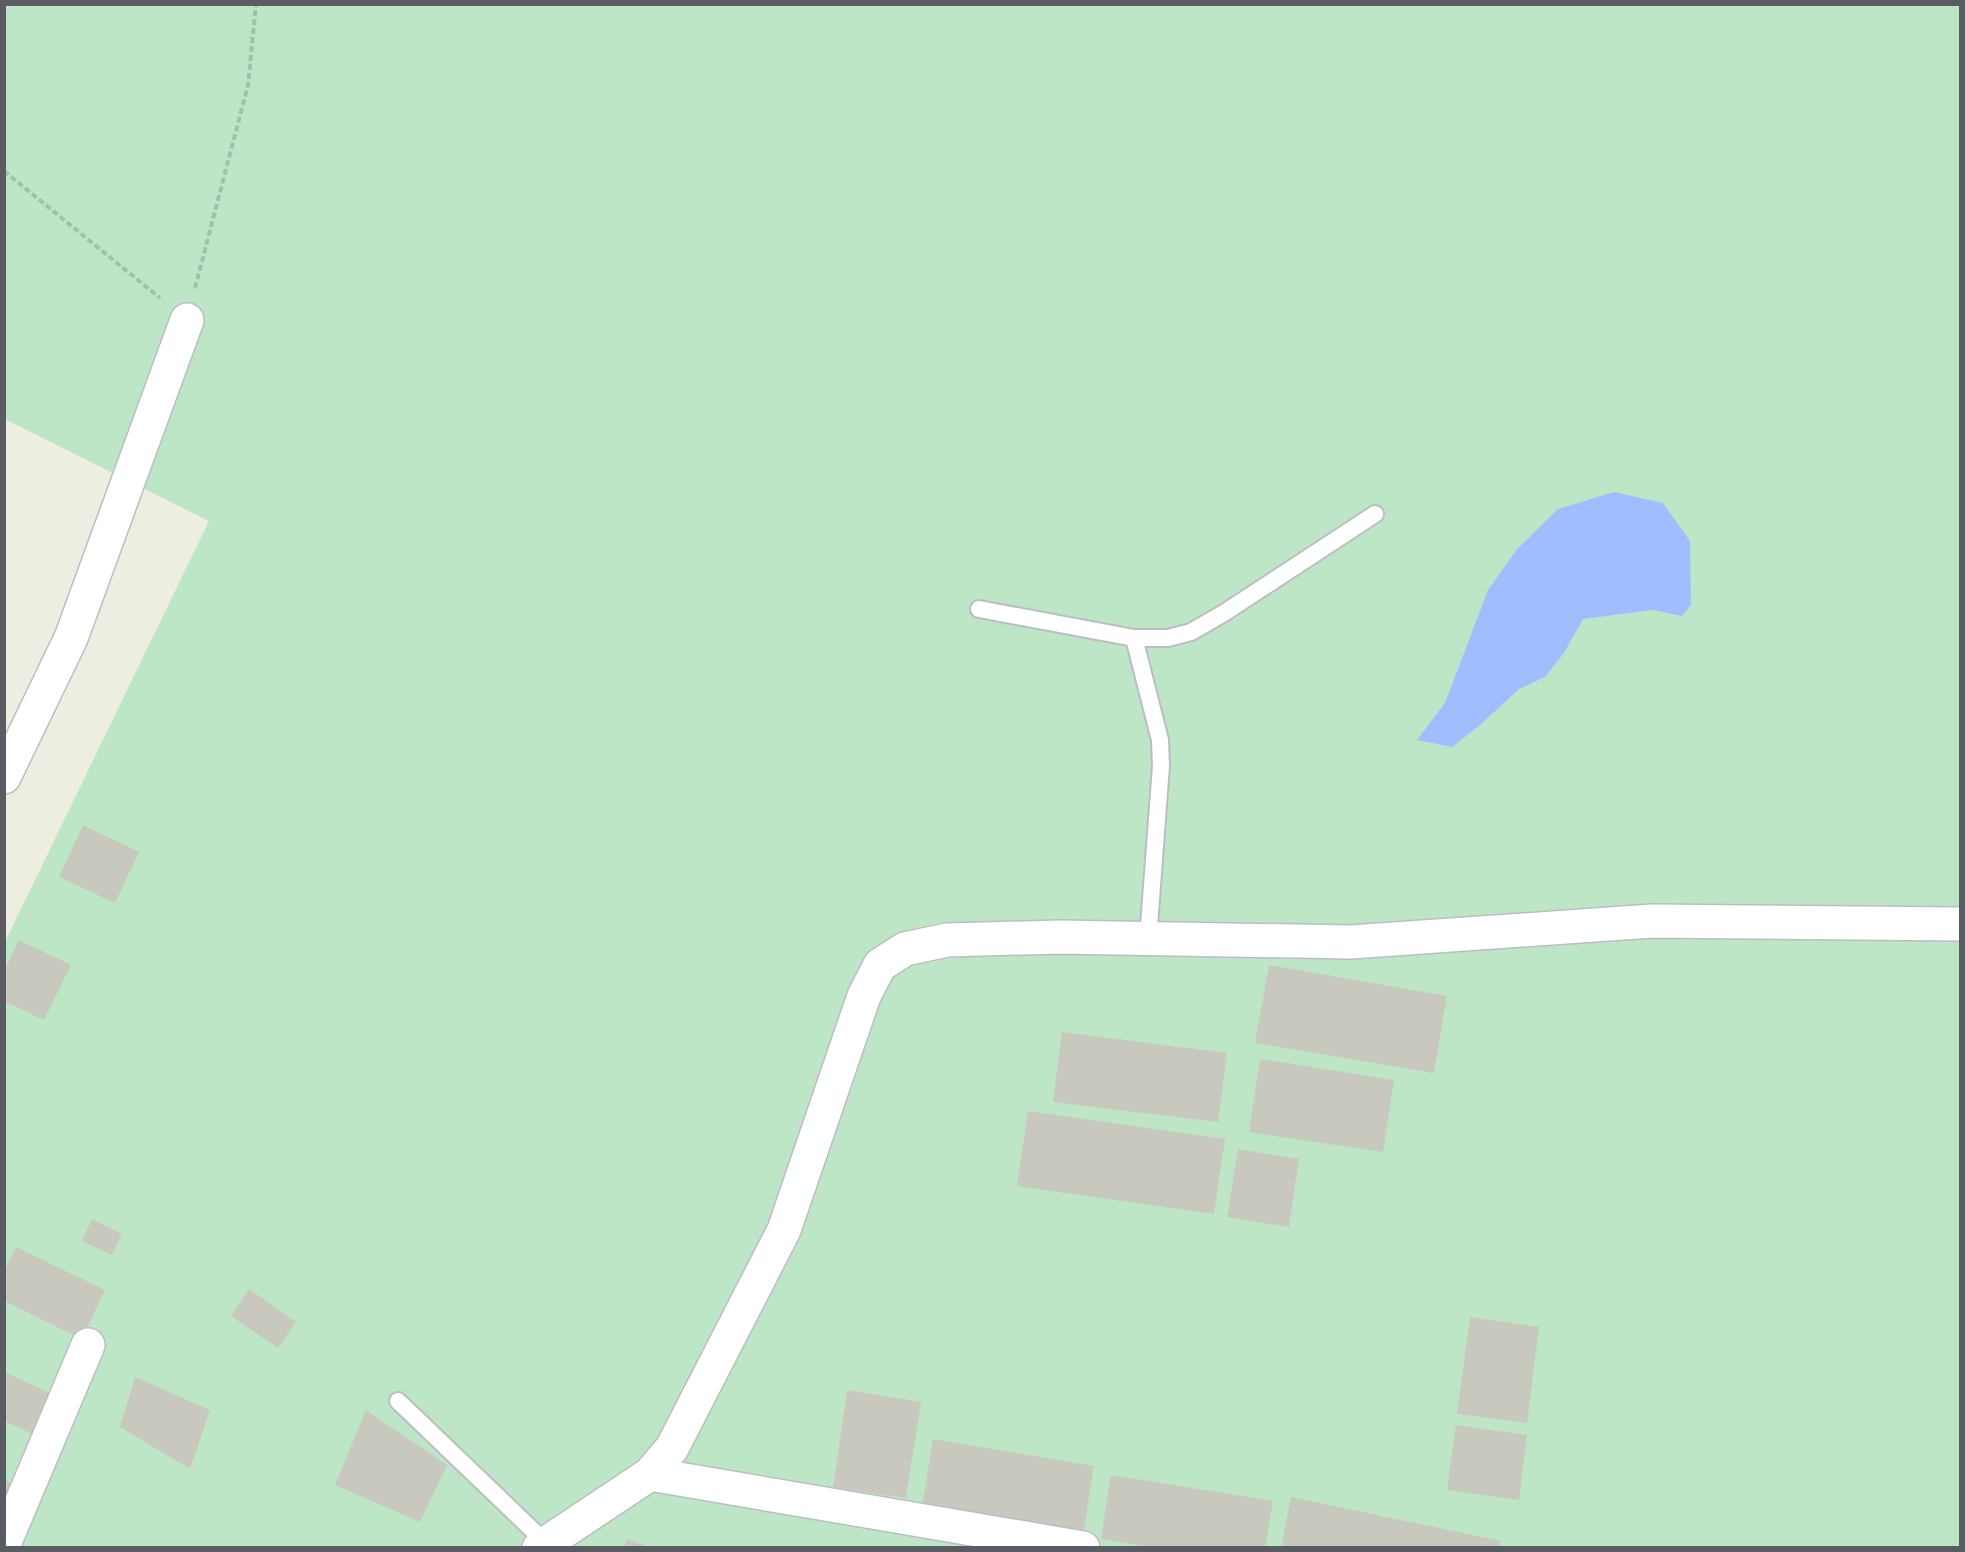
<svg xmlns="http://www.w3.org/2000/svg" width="1965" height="1552" font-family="'Fira Sans Condensed',sans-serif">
	<rect width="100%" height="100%" fill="#edede1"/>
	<!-- green -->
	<path fill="#bde6c7" d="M5,5H1960V1547H5L4,944L209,521L5,419Z"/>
	<!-- water -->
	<path fill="#9fbeff" d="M1614,492L1663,503L1690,541L1691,605L1682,616L1653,610L1583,619L1564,653L1545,677L1519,689L1479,726L1452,747L1417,740L1445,703L1488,590L1517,549L1558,509Z"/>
	<!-- building -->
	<path fill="#c8c8be" d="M83,825L139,852L115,903L59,877Z
		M19,940L71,965L44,1020L4,1001V971Z
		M1269,965L1447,996L1434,1073L1255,1043Z
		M1062,1032L1227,1053L1218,1122L1053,1102Z
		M1260,1059L1394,1080L1383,1152L1249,1132Z
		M1028,1111L1225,1139L1214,1214L1017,1186Z
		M1238,1149L1299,1159L1289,1227L1227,1217Z
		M92,1219L122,1234L112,1255L82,1241Z
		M16,1247L105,1290L82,1339L4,1301V1271Z
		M249,1289L296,1322L278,1348L231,1316Z
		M1470,1317L1539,1327L1527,1423L1457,1414Z
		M4,1372L50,1393L32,1434L4,1421Z
		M135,1377L210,1410L190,1469L120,1427Z
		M847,1390L921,1402L906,1498L833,1487Z
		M366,1410L447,1465L420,1522L335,1485Z
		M1456,1425L1527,1435L1519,1500L1447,1490Z
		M933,1439L1094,1466L1082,1541L921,1514Z
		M1111,1475L1273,1501L1265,1548H1156L1101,1539Z
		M4,1480L17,1486L4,1515Z
		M1291,1497L1501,1541L1500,1548H1281Z
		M627,1539L649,1547V1548H624Z"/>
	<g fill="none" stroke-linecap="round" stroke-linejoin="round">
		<defs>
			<path id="service" d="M979,609L1134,638H1168L1191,632L1224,613L1375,514
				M1134,638L1160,740L1161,766L1148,939
				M398,1401L545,1542"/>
			<path id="minor" d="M4,777L71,638L187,320
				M650,1474L1083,1548
				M4,1544L88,1345
				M539,1548L650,1474L672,1448L784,1230L864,996L880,965L905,949L947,940L1060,937L1351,942L1652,921L1960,924"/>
		</defs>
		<!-- service casing -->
		<use href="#service" stroke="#bcbdc3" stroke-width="20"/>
		<!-- minor casing -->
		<use href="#minor" stroke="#bcbdc3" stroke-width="36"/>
		<!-- path -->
		<path stroke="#95c7b0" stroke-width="4" stroke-dasharray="6 3" stroke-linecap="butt" d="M4,171L160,298
			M195,288L248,85L256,4"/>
		<!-- service -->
		<use href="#service" stroke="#fff" stroke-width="16"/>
		<!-- minor -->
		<use href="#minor" stroke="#fff" stroke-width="33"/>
	</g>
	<!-- border -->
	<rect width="1965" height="1552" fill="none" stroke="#5a5c63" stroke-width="12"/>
</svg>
